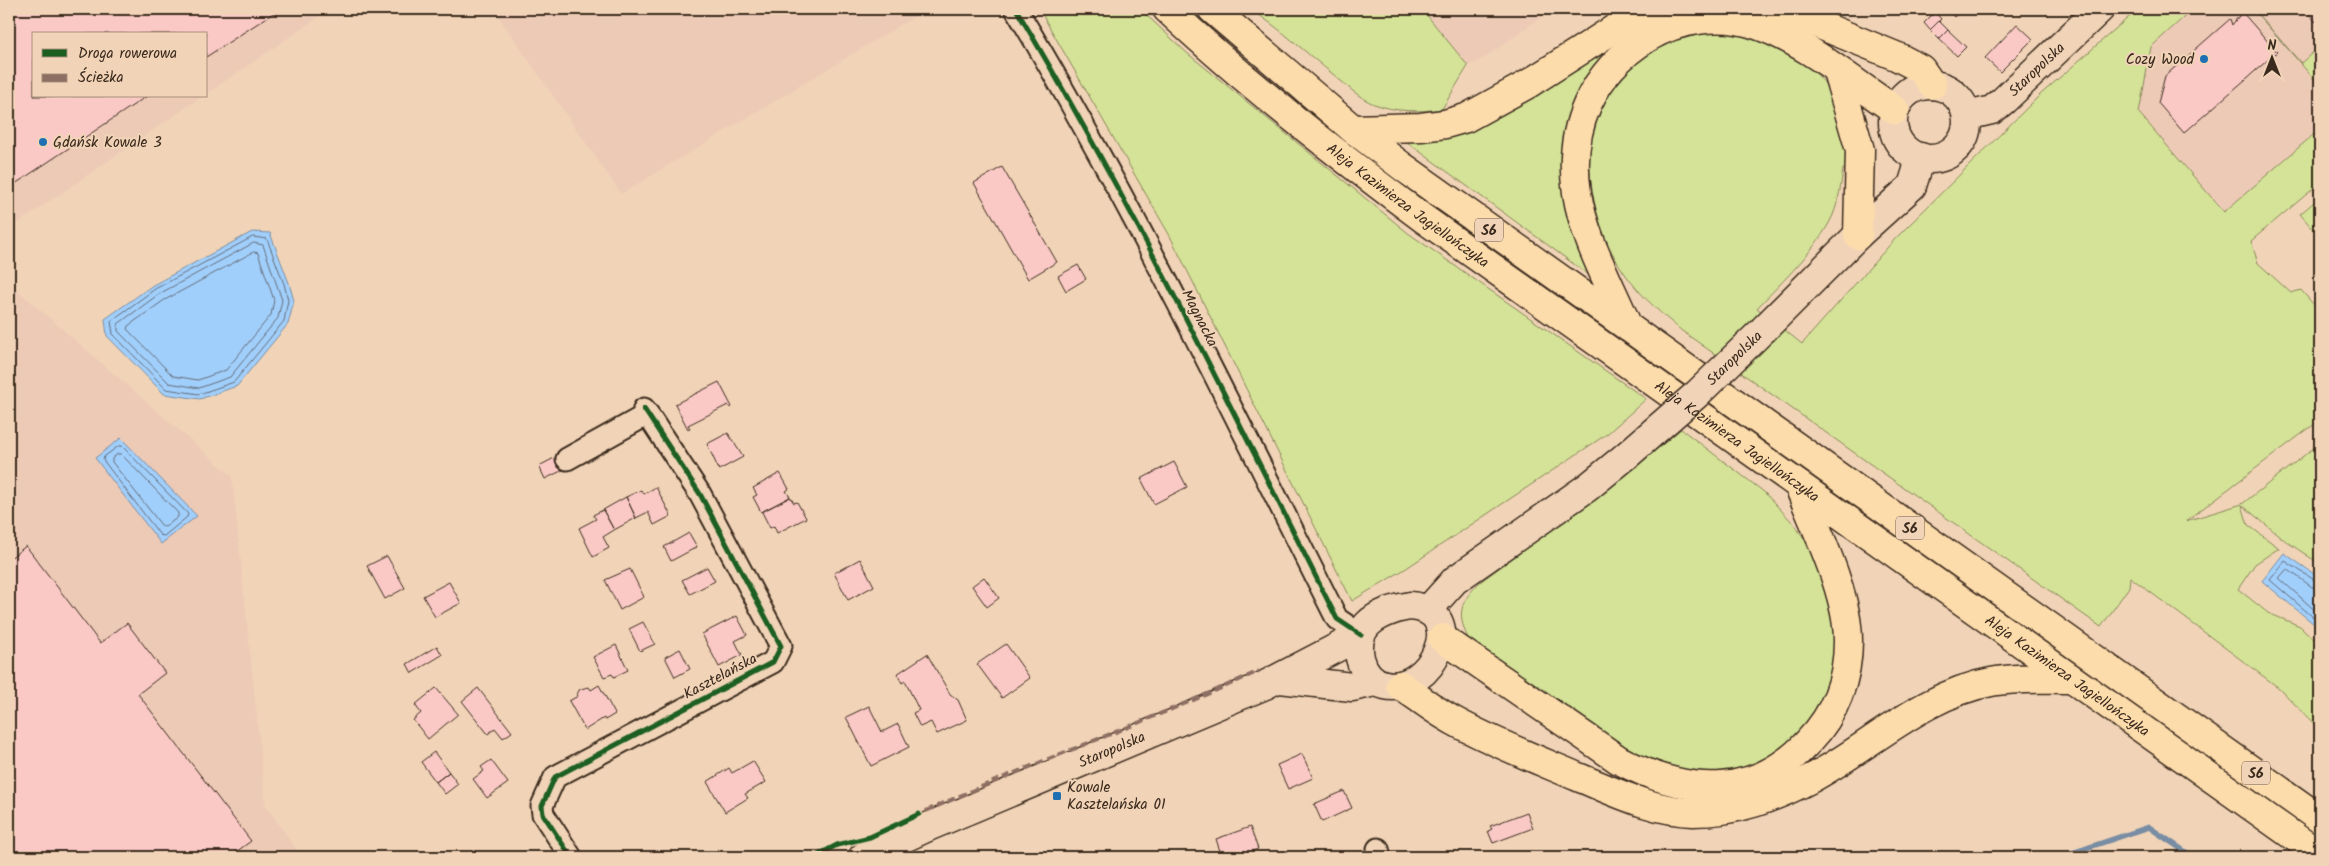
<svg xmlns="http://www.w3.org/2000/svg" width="2329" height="866" font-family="Kalam,sans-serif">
	<rect width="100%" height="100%" fill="#f1d4b7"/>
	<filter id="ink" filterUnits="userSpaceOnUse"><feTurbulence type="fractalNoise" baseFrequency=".02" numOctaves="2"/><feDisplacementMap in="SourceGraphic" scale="10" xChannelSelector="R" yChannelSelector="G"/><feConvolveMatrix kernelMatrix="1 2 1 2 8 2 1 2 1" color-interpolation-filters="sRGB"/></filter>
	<g filter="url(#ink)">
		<!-- built -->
		<path fill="#edcab6" d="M9,9H331L206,94V34H34V96H203L9,229Z
			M493,9H927L621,194Z
			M1422,9H1553L1484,58L1468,66Z
			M2193,9H2320V46L2301,63L2320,86V129L2225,212L2139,113L2151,47Z
			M9,283L232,476L266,806L302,857H9Z"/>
		<!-- green -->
		<path fill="#d4e397" stroke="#88865a" d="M1039,9H1140L1187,53L1408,233L1646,399L1607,434L1405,569L1352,601L1170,236Z
			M1250,9H1422L1468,66L1442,109C1419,112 1396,112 1374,104C1359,98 1346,85 1334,75C1306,53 1280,28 1250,9Z
			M2138,9H2193L2151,47L2139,113L2224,212L2320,129V183L2251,241L2258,263L2291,293L2301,290L2320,312V420L2186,521L2242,504L2320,443V564L2287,542L2242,505L2248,525L2279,548L2255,564L2238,589L2268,613L2300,626L2320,645V730L2279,688L2130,577L2129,587L2101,627L1682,331C1653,307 1625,282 1609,246C1593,210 1583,163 1594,124C1612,60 1685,19 1750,34C1761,37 1774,46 1784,51C1799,60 1818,71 1827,87C1830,92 1832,99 1834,105C1838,117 1845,131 1848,144C1849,152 1849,162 1849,170L1843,169C1841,185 1839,200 1833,215C1819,247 1781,283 1757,308L1802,344L1895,239L2041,94Z
			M2253,9L2301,63L2320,46V86Z
			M1621,38C1581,76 1559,112 1562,169C1563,177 1562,187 1564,196C1570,221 1587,256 1597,281L1393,132L1421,135Z
			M2320,197V237L2300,214Z
			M1681,429L1764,492L1793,523L1814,552L1832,601L1837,663L1820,713L1769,763L1706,777L1642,762L1470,642C1456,615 1459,603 1480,582L1625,476Z"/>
		<!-- water -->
		<path fill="#a1cffc" stroke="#788da3" d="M252,232L270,233L289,283L294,301L288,324L237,386L200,399L164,394L107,336L105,319L153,285Z
			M121,438L197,516L161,544L95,458Z
			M2284,553L2320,578V629L2262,581Z"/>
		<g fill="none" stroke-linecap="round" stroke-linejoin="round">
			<!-- shore -->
			<path stroke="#646c77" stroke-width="1" d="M253,237L267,239L284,284L288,300L284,321L234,382L199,394L166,389L113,334L111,321L155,289Z
				M254,243L263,245L282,300L278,318L230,377L199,388L169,383L118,331V324L159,294Z
				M254,252L258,253L274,300L271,315L226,370L198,380L173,376L127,329L128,326L163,301Z
				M119,446H122L188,514L187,517L164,536L160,535L103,460L104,457Z
				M118,454H121L178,513V517L165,527L162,526L112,462V459Z
				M2320,582L2316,581L2285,561L2270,580L2320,623
				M2320,588L2312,587L2287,569L2279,578L2320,615"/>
			<!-- stream -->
			<path stroke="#788da3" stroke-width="5.5" d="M2060,857L2149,827L2193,857"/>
		</g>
		<!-- building -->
		<path fill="#fac9c6" stroke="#3b2a1e" d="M9,9H273L275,12L206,57V34H34V96H147L9,188Z
			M1951,9H1963L1954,17L1948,11Z
			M2305,9H2320V18L2316,22Z
			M1935,12L1941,19L1930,30L1924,23Z
			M2242,12L2277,52L2184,133L2158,103L2165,76L2230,19L2232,25Z
			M1939,21L1948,30L1939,39L1930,30Z
			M2017,24L2033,39L2000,72L1985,58Z
			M1948,30L1966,47L1957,56L1939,39Z
			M1002,167L1057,262L1028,279L974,183Z
			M1078,265L1086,279L1066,291L1058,276Z
			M719,382L732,407L730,408L728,405L688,425L690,428L688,429L675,404Z
			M728,433L743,457L719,470L707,444Z
			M558,456L565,469L545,479L539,466Z
			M1174,462L1187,487L1154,504L1141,479Z
			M780,473L789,489L786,491L790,497L761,512L753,497L757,495L753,488Z
			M656,487L671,516L654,525L648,512L636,518L626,497L641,490L644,494Z
			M626,497L636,518L614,530L603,510Z
			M790,497L794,503L797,502L806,518L777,533L774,526L770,528L762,512Z
			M603,510L614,530L603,537L609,548L593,557L579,528L596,519L593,515Z
			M689,533L697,547L671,561L664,547Z
			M26,546L100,643L127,623L165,673L138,694L251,841L229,857H18L9,845V559Z
			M387,556L405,588L385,599L367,566Z
			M860,559L874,586L848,600L834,573Z
			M707,567L715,581L690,594L682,580Z
			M630,569L644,597L620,610L605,580Z
			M984,577L999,598L987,607L972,586Z
			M449,582L461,603L435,617L423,596Z
			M737,616L747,635L735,641L742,655L719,667L702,634Z
			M643,622L655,644L640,651L629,629Z
			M1006,644L1030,678L1002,698L977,664Z
			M616,645L628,670L614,677L612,674L604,677L593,657Z
			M437,646L442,655L412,673L407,664Z
			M680,649L690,669L675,677L665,657Z
			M927,654L950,694L958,700L967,720L937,734L931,722L920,727L913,713L919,710L905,681L902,683L897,674Z
			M599,685L615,714L605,720L604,718L585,730L569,701L578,696L577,694L580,689L589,687L591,690Z
			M436,688L458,714L428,739L413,720L421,713L415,705Z
			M478,688L512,732L503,738L495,728L488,734L462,701Z
			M869,706L882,732L898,724L909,747L871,766L846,717Z
			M434,752L449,772L436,782L421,762Z
			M1302,754L1313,778L1288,789L1277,765Z
			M491,760L508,783L487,798L473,779L484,771L481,767Z
			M753,761L766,782L745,794L748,798L725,812L707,782L729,768L732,773Z
			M449,772L458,784L445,794L436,782Z
			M1344,791L1352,808L1322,822L1314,804Z
			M1527,812L1533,828L1493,843L1488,831L1492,829L1490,826Z
			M1250,827L1258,849L1236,857H1222L1216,839Z"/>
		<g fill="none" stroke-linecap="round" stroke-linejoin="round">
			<defs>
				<path id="minor" d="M1016,9C1134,206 1234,414 1337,619L1361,635
					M567,459L648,414
					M1378,849L1380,857
					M571,857L543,814L542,806L555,777L773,662L781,646L700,494L644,409"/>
				<g id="secondary">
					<circle cx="1930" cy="122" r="37"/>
					<path id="s1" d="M1967,116L1992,110L2003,101L2100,9"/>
					<path d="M1764,329L1858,235L1912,186L1921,157"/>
					<path d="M1410,606C1471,610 1431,695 1385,685C1360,680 1350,642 1368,624C1378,614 1396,608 1410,606Z"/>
					<path d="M1428,610L1455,580L1588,487L1626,456"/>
					<path d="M1280,679L1352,687L1375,682"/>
					<path id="s2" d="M863,857L930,826L1265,685L1361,635"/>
				</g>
				<g id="motorway">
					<path id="s3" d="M1167,9C1247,84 1335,153 1424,219L2320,855"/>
					<path d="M1212,9L1353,129L1403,167L2320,819"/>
					<path d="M1781,9L1898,57L1921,69L1932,85"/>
					<path d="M1837,71L1860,150L1858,235"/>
					<path d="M1353,129L1421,127L1445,124L1466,118L1528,84L1636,15L1650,9"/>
					<path d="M1628,327C1610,284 1584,239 1577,193C1567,128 1592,72 1647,38C1679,18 1722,13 1757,25C1804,41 1853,82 1895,110"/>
					<path d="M1442,638L1619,760C1685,795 1755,801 1809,741C1835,714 1848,679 1848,641C1848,593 1817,532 1799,486"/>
					<path d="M1400,685C1418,697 1435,711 1454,721C1494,743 1536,759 1578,777C1615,792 1653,811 1693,812C1737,812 1774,798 1812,778C1871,746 1924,694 1991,682C2016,677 2045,679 2070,679"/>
				</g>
			</defs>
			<!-- minor casing -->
			<use href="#minor" stroke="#3b2a1e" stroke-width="25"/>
			<!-- secondary casing -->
			<use href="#secondary" stroke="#3b2a1e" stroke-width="31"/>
			<!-- motorway casing -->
			<use href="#motorway" stroke="#3b2a1e" stroke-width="31"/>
			<!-- minor -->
			<use href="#minor" stroke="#f1d4b7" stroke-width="21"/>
			<!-- secondary -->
			<use href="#secondary" stroke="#f1d4b7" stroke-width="28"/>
			<!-- motorway -->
			<use href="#motorway" stroke="#fddcac" stroke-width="28"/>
			<defs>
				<g id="secondary-bridge">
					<path id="s4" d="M1626,456L1697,394L1764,329"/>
				</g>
			</defs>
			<!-- secondary-bridge casing -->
			<use href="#secondary-bridge" stroke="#3b2a1e" stroke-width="31" stroke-linecap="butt"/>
			<!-- secondary-bridge -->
			<use href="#secondary-bridge" stroke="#f1d4b7" stroke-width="28"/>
			<!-- quiet -->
			<path stroke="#8d6e63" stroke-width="4" stroke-dasharray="8 4" stroke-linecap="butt" d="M915,816C1028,764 1146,723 1259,671"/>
			<defs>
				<path id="cycleway" d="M1016,9C1134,206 1234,414 1337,619L1361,635
					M571,857L543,814L542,806L555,777L773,662L781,646L700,494L644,409
					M814,857L837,845L870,837L919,814"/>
			</defs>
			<!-- cycleway casing -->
			<use href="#cycleway" stroke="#f1d4b7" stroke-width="8"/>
			<!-- cycleway -->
			<use href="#cycleway" stroke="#1b5e20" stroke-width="5"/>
		</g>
	</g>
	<!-- markers -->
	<g fill="#1f6fb2" stroke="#f1d4b7" stroke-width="2">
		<circle cx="2204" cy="59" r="5"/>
		<circle cx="43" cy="142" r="5"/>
		<rect x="1052" y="791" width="10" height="10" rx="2.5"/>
	</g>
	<g text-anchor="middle" stroke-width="4" stroke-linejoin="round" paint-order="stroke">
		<!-- shield labels -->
		<g fill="#f1d4b7" stroke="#725d4c" stroke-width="1">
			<rect x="1475" y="218.5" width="28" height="23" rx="4"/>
			<rect x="1896" y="516.5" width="28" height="23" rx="4"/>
			<rect x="2242" y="761.5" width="28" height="23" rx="4"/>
		</g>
		<g font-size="14" font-weight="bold" fill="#3b2a1e">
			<text x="1489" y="235">S6</text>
			<text x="1910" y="533">S6</text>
			<text x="2256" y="778">S6</text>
		</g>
		<!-- poi labels -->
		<g font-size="15" fill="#3b2a1e" stroke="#f1d4b7" text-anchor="start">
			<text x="2194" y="64" text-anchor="end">Cozy Wood</text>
			<text x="53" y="147">Gdańsk Kowale 3</text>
			<text x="1067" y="792">Kowale<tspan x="1067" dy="17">Kasztelańska 01</tspan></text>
		</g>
		<!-- street labels -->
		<g font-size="15" fill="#3b2a1e" stroke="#f1d4b7">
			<text dy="5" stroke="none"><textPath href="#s1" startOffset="86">Staropolska</textPath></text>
			<text dy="5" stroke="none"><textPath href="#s3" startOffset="311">Aleja Kazimierza Jagiellończyka</textPath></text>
			<text transform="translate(1200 318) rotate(63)" y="5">Magnacka</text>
			<text dy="5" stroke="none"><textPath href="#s4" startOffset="146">Staropolska</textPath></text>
			<text dy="5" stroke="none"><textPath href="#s3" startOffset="716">Aleja Kazimierza Jagiellończyka</textPath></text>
			<text transform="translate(720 676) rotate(-28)" y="5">Kasztelańska</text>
			<text dy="5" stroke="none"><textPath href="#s3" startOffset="1121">Aleja Kazimierza Jagiellończyka</textPath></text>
			<text dy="5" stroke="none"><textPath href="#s2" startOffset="271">Staropolska</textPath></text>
		</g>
	</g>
	<!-- margin -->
	<rect width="2329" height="866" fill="none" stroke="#f1d4b7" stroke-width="30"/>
	<rect x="15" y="15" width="2299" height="836" fill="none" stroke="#3b2a1e" stroke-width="2" filter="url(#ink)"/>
	<!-- legend -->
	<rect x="32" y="32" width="175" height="65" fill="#f1d4b7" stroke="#a8907a"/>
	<rect x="42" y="49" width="25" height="8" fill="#1b5e20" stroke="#a8907a"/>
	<text x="78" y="58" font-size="15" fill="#3b2a1e">Droga rowerowa</text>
	<rect x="42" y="74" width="25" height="8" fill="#8d6e63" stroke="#a8907a"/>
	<text x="78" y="82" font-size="15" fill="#3b2a1e">Ścieżka</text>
	<!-- north arrow -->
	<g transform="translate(2272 58)" stroke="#f1d4b7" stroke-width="4" paint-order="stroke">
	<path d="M0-4L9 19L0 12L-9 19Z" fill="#3b2a1e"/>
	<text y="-8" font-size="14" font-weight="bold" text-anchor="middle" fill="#3b2a1e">N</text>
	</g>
</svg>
